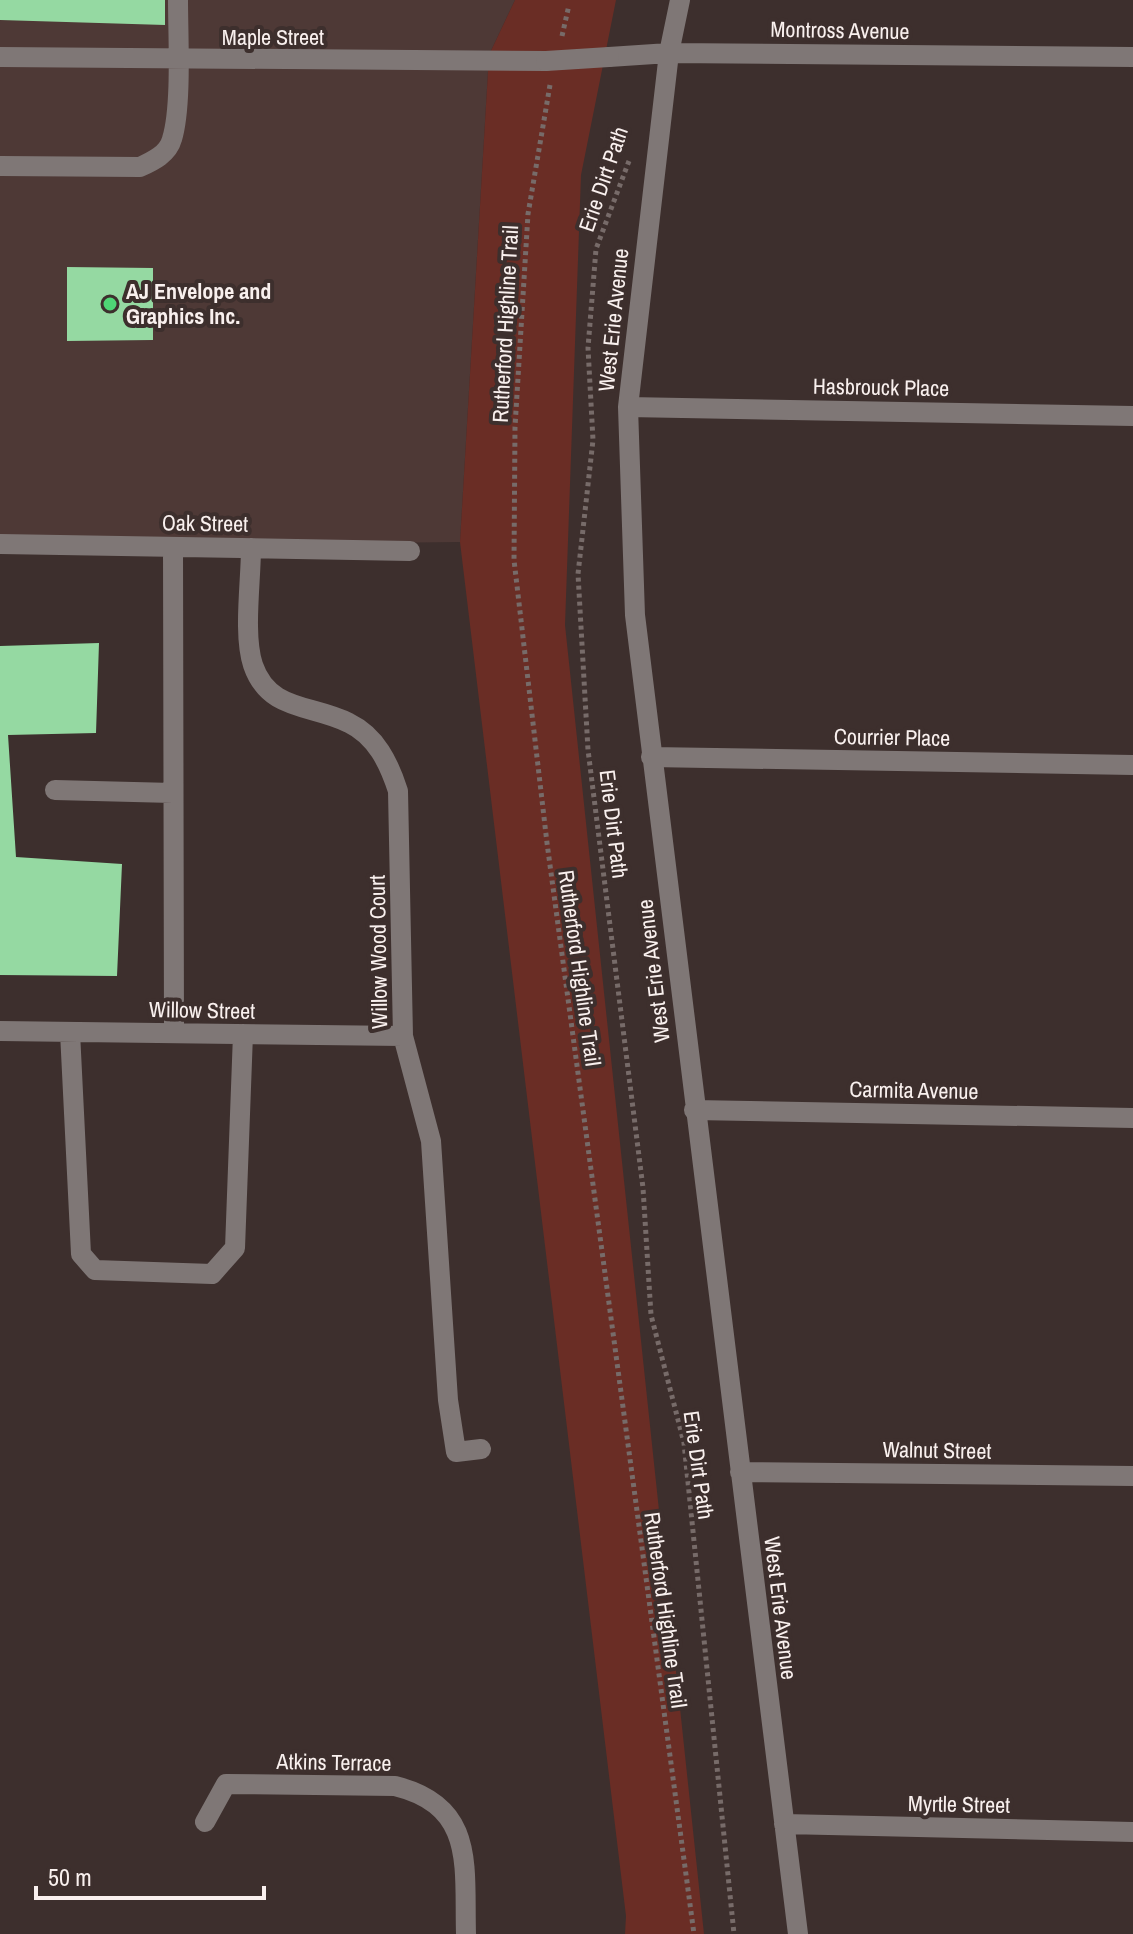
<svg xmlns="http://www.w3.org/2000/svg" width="1133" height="1934" font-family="'Archivo Narrow',sans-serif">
	<rect width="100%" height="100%" fill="#3d2f2d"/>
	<!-- built -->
	<path fill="#4e3936" d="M0,0H515L489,55L460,542L0,547Z"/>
	<!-- green -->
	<path fill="#6a2d25" d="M515,0H616L581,175L565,625L704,1934H625L626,1916L460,542L489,55Z"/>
	<!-- building -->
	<path fill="#95d9a2" d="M0,0H165V25L0,20Z
		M67,267L153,268V340L67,341Z
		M99,643L96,733L8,735L16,857L122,864L117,976L0,975V646Z"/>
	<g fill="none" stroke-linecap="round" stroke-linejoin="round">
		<!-- path -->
		<path stroke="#776b69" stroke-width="5" stroke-dasharray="4 4" stroke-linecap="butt" d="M562,36L569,5
			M550,85L528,214L515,427L514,560L547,843L694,1934
			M629,161L596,249L588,348L593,440L578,574L588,750L643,1188L651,1315L684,1443L734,1934"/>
		<!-- minor -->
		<path stroke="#7f7776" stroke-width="20" d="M680,0L669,53L628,407L635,615L798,1934
			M0,57L546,61
			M609,57L669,53L1133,57
			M0,166L140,167C153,161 168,154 172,139C182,106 178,36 178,0
			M628,407L1133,416
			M0,544L410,551
			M173,547L174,1033
			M251,548C251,581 243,635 253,665C269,712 312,704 349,723C376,736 389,763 398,791L403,1036L431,1141L448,1400L456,1452L481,1449
			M651,757L1133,765
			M55,790L173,793
			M0,1031L403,1036
			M70,1032L81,1254L95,1270L212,1274L235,1248L243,1034
			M694,1110L1133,1118
			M740,1472L1133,1476
			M205,1822L226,1784L395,1786C476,1806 464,1866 466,1934
			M784,1824L1133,1832"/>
		<!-- minor-bridge -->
		<path stroke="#7f7776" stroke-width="20" d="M546,61L609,57"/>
	</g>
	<!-- markers -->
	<circle fill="#4ed675" stroke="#3d2f2d" stroke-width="3" cx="110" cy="304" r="8"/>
	<g text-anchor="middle" stroke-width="8" stroke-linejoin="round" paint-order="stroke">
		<!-- street labels -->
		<g font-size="22" fill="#f9f0ee" stroke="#3d2f2d">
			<text transform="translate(840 30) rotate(1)" y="8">Montross Avenue</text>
			<text x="273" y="45">Maple Street</text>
			<text transform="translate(603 179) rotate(-71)" y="8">Erie Dirt Path</text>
			<text transform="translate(613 320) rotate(-84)" y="8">West Erie Avenue</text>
			<text transform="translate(505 324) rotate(-87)" y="8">Rutherford Highline Trail</text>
			<text transform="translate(881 387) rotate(1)" y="8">Hasbrouck Place</text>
			<text transform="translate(205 523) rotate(1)" y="8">Oak Street</text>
			<text transform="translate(892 737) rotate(1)" y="8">Courrier Place</text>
			<text transform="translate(614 824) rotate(83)" y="8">Erie Dirt Path</text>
			<text transform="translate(378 952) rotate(-91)" y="8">Willow Wood Court</text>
			<text transform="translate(580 968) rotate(82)" y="8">Rutherford Highline Trail</text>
			<text transform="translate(653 971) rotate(-97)" y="8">West Erie Avenue</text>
			<text transform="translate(202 1010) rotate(1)" y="8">Willow Street</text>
			<text transform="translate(914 1090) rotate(1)" y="8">Carmita Avenue</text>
			<text transform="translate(937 1450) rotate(1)" y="8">Walnut Street</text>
			<text transform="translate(699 1465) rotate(82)" y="8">Erie Dirt Path</text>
			<text transform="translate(781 1608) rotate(83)" y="8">West Erie Avenue</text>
			<text transform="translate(666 1610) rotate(82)" y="8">Rutherford Highline Trail</text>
			<text transform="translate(334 1762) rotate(1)" y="8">Atkins Terrace</text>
			<text transform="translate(959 1804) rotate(1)" y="8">Myrtle Street</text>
		</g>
		<!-- poi labels -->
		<g font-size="22" font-weight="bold" fill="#f9f0ee" stroke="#3d2f2d" text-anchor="start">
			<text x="126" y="299">AJ Envelope and<tspan x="126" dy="25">Graphics Inc.</tspan></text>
		</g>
	</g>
	<!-- scale -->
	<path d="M36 1886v12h228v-12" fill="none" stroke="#f9f0ee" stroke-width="4"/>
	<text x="48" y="1886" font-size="24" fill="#f9f0ee" stroke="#3d2f2d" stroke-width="6" paint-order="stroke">50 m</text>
</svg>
